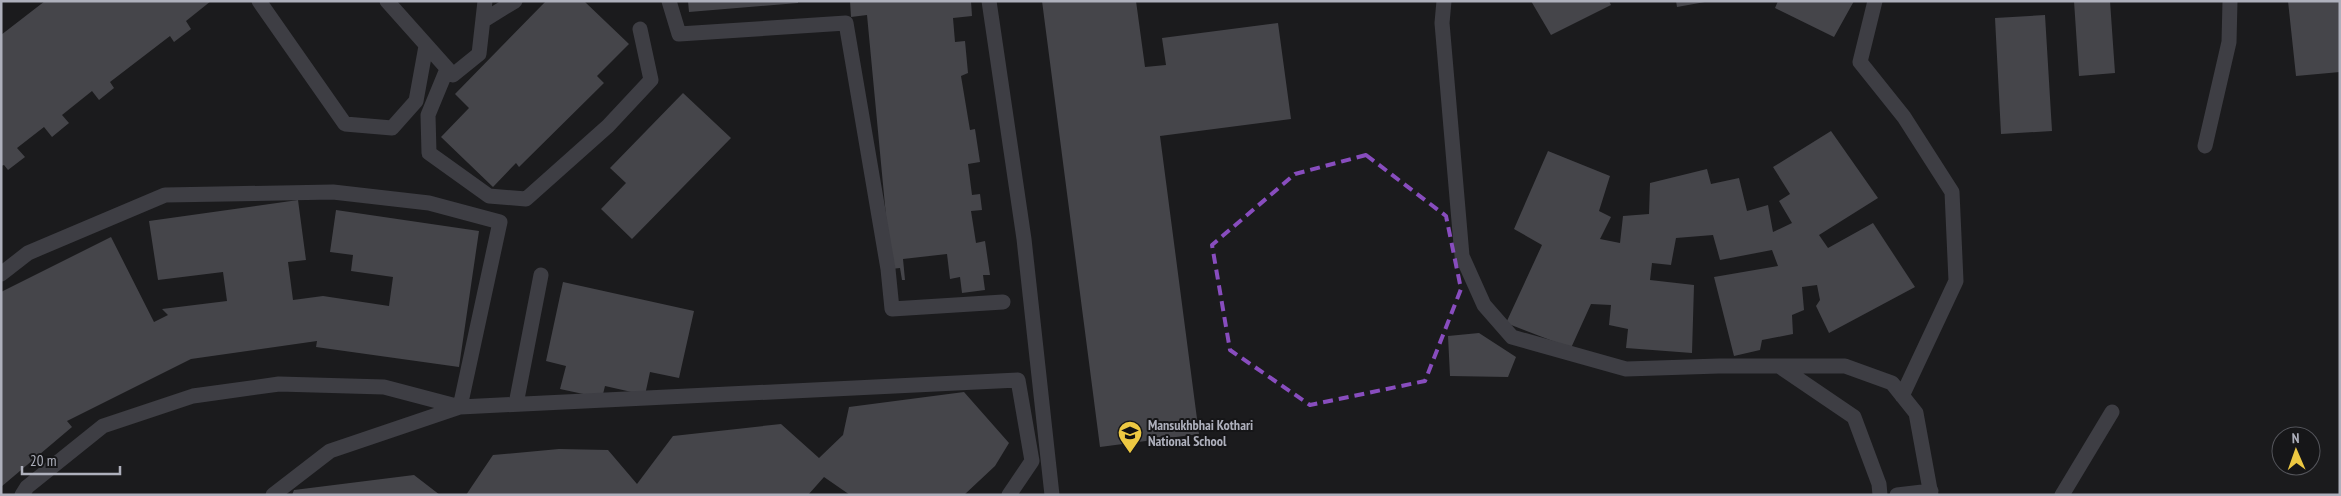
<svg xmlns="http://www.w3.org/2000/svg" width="2341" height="496" font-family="'PT Sans Narrow',sans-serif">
	<rect width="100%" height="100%" fill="#1b1b1d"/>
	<!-- building -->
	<path fill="#45454a" d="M45,1H211L186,21L191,29L174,42L170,36L110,82L114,88L99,100L92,91L62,115L69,123L52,137L44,127L17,148L25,157L8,170L4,165L1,166V35Z
		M546,1H584L629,44L597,76L604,83L519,167L516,163L493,187L441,137L469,108L455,94Z
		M688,1H798V3L689,12Z
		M850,1H971L972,16L953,18L955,42L965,41L968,73L961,76L970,130L975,129L980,162L968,164L972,195L980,194L982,210L971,211L976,243L985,241L990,275H983L985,290L962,293L960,277L950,279L947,254L903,259L905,280H902L900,268L891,269L867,15L851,17Z
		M1042,1H1136L1145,67L1166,65L1162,38L1278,23L1291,119L1160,136L1199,434L1100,447Z
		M1531,1H1609L1611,5L1551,35Z
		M1676,1H1705V2L1677,7Z
		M1778,1H1854L1834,37L1775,8Z
		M2074,1H2110L2115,73L2079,76Z
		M2288,1H2340V72L2296,76Z
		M2045,15L2052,131L2001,134L1995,18Z
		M683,93L731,138L632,239L601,209L626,183L610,168Z
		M1831,131L1878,198L1819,235L1828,248L1873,223L1915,287L1829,333L1816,306L1820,300L1817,285L1802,287L1804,310L1792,315L1793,334L1762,340L1760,350L1734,356L1714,277L1778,266L1772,250L1720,260L1713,235L1676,238L1671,265L1652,263L1650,280L1694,285L1692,353L1626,348L1628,329L1609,325L1611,305L1591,304L1571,348L1506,323L1542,245L1514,229L1548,151L1610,176L1599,211L1611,217L1600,239L1620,243L1623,216L1649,214L1650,183L1707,169L1711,184L1739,178L1747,211L1768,205L1773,232L1792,223L1779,201L1790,194L1773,167Z
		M298,200L306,260L288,262L293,300L323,296L389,306L393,277L351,271L353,255L330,252L336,210L479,231L459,367L316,347L317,341L191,359L67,421L72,427L1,487V292L111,237L154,322L168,315L162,309L227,301L223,272L158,280L149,221Z
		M563,282L694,311L679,378L650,372L645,395L605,386L602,398L560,389L566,366L546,361Z
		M1479,333L1516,357L1508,377L1450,376L1448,336Z
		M964,392L1009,443L995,466L964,495H850L824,477L808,495H466L493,455L559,449L608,450L637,484L673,436L781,424L819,458L843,435L849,407Z
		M414,475L440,495H292L294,490Z"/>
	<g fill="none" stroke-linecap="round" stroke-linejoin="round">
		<!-- minor -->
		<path stroke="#3e3e44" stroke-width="15" d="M259,1L345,124L392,128L416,101L426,46
			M387,1L453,75L479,54L485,1
			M669,1L679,34L846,23L888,269L892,309L1003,302
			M989,1L1024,239L1052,495
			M1444,1L1442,23L1462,256L1484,305L1512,337L1626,369L1719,366H1845L1892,383L1916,413L1931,495
			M1875,1L1860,62L1904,117L1952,192L1956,281L1902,396
			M484,20L515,1
			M447,69L428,115L429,153L489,196L526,199L608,126L651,80L640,29
			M2205,146L2229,42L2230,1
			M1,274L28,253L165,195L333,192L429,203L500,222L460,407L384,387L279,384L193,396L103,426L27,487L22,495
			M1779,366L1854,417L1879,484L1880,495
			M516,404L541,275
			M273,495L330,451L460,407L1018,380L1032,461L1009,495
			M1897,495L1931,491
			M2062,495L2112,412"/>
	</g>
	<!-- marked area -->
	<path fill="none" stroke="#884dbe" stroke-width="4" stroke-dasharray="10 6" stroke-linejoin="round" d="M1366,155L1446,216L1461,289L1425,381L1310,405L1230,350L1212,245L1295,174Z"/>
	<!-- icons -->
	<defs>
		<symbol id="school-pin" viewBox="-11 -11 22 30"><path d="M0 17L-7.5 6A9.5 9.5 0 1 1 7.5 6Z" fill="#edc842" stroke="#161618"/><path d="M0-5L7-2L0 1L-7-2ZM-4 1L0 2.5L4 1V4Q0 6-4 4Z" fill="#111"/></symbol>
	</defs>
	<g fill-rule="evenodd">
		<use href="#school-pin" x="1116" y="419" width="28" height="38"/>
	</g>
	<g text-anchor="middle" stroke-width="4" stroke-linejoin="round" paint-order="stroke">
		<!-- poi labels -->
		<g font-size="14" font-weight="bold" fill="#aeb0bc" stroke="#161618" text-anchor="start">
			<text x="1148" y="430">Mansukhbhai Kothari<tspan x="1148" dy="16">National School</tspan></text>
		</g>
	</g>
	<!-- border -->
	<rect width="2341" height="496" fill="none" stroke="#aeb0bc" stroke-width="5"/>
	<!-- north arrow -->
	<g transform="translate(2296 451) rotate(358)"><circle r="24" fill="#161618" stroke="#53545a"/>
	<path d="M0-4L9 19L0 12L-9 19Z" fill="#edc842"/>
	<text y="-8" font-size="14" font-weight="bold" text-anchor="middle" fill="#aeb0bc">N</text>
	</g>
	<!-- scale -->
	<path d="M22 466v8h98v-8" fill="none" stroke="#aeb0bc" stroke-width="2.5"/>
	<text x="30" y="466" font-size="15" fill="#aeb0bc" stroke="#161618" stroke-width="4" paint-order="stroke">20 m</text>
</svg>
